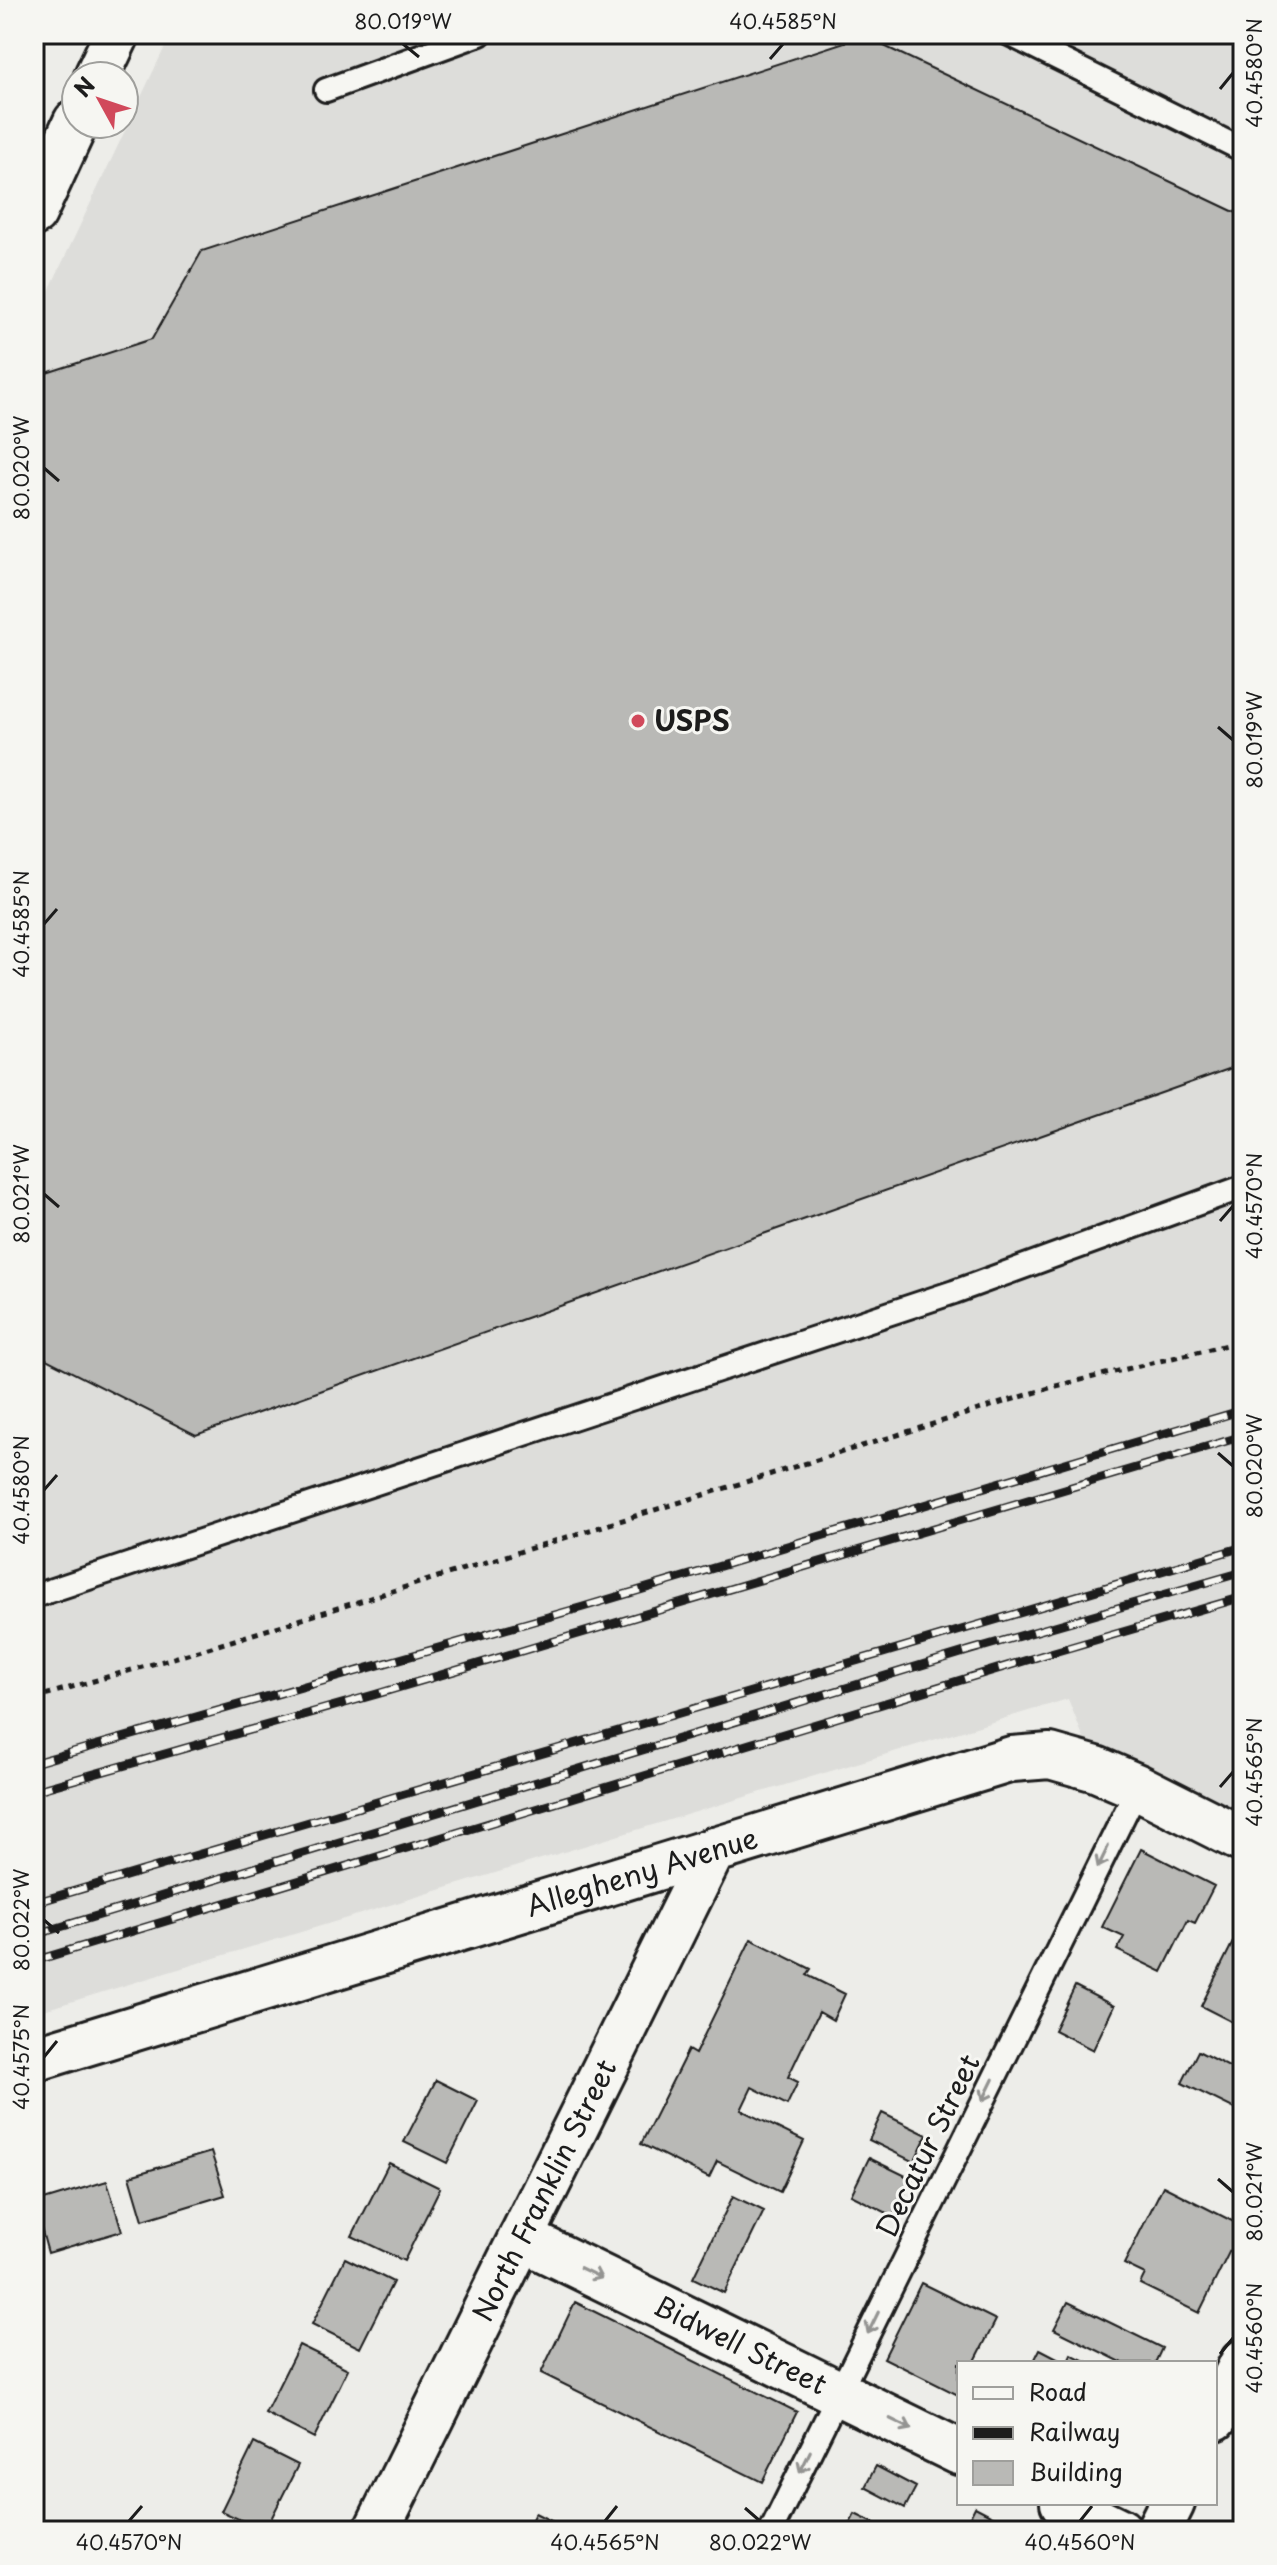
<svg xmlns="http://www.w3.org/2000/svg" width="1277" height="2565" font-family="'Playpen Sans',sans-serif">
	<rect width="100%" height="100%" fill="#edede9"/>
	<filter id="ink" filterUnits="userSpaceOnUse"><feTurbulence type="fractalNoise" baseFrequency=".0125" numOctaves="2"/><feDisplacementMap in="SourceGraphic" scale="16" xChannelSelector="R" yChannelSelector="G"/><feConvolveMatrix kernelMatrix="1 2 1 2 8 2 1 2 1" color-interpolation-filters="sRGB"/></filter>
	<g filter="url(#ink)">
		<!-- built -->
		<path fill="#ddddda" d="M171,34H1243V1840L1096,1769L1068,1699L34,2013V322Z"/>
		<!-- building -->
		<path fill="#b9b9b6" stroke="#1c1c1c" stroke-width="2" d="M863,36L1243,216V1064L196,1435L34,1353V377L152,339L202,251Z
			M1141,1849L1214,1886L1195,1923L1188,1920L1162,1972L1117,1950L1124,1937L1102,1927Z
			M1243,1922V2004L1234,2023L1201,2006Z
			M751,1939L811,1969L807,1975L845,1994L833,2020L819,2012L788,2077L798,2082L787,2105L752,2087L741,2110L804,2141L780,2192L717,2161L709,2178L641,2144L688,2050L695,2054Z
			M1075,1986L1114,2006L1093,2050L1054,2030Z
			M1198,2051L1243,2074V2113L1182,2083Z
			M436,2080L478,2101L447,2163L404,2142Z
			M882,2113L927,2135L914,2162L869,2140Z
			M211,2152L225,2195L143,2220L130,2176Z
			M869,2158L912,2179L893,2216L851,2195Z
			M389,2163L440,2188L404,2261L352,2236Z
			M107,2181L122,2231L48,2253L34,2203Z
			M1163,2186L1242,2226L1199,2313L1140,2284L1145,2274L1124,2264Z
			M733,2196L764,2211L724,2293L693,2278Z
			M345,2258L393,2282L360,2348L312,2324Z
			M921,2283L996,2320L974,2363H959L958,2395L884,2358Z
			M575,2302L797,2412L762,2482L541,2373Z
			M1068,2302L1162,2348L1155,2363H1123L1054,2329Z
			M299,2345L348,2369L314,2438L265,2413Z
			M1040,2349L1067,2363L1071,2354L1089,2363H1033Z
			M254,2443L298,2465L265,2531L221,2511Z
			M876,2466L916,2487L905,2508L865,2487Z
			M975,2507L1021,2531H963Z
			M535,2513L571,2531H526Z
			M855,2514L890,2531H846Z"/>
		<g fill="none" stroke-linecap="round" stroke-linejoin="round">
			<defs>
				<path id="service" d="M1009,34L1243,150
					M326,90L480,34
					M34,1596L954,1292L1243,1187
					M771,2531L1138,1787"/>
				<g id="minor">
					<path id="s1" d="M34,2059L1012,1759L1050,1756L1096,1769L1138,1787L1243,1840"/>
					<path id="s2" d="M521,2238L959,2452"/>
					<path d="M1215,2418L1243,2362"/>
					<path d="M1063,2503L1120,2531"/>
					<path id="s3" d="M376,2531L713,1850"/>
					<path d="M1158,2531L1172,2503"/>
				</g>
				<path id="tertiary" d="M97,76L117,34
					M34,213L76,122"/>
			</defs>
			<!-- service casing -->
			<use href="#service" stroke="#1c1c1c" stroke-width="28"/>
			<!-- minor casing -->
			<use href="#minor" stroke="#1c1c1c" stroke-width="50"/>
			<!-- tertiary casing -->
			<use href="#tertiary" stroke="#1c1c1c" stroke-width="50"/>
			<!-- path -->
			<path stroke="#1c1c1c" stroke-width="5" stroke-dasharray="6 6" stroke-linecap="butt" d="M34,1698L205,1649L1056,1386L1243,1341"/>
			<!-- service -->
			<use href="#service" stroke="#f6f6f2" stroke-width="22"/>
			<!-- minor -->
			<use href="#minor" stroke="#f6f6f2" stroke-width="44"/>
			<!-- tertiary -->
			<use href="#tertiary" stroke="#f6f6f2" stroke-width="44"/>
			<defs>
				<path id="rail" d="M34,1763L583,1607L1243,1410
					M34,1791L377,1694L1243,1436
					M34,1903L1243,1547
					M34,1935L971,1650L1243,1572
					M34,1961L1047,1654L1243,1597"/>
			</defs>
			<!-- rail casing -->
			<use href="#rail" stroke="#1c1c1c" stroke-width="9"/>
			<!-- rail -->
			<use href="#rail" stroke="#f6f6f2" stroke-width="6" stroke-dasharray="18" stroke-linecap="butt"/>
		</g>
		<!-- one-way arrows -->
		<defs><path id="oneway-shaft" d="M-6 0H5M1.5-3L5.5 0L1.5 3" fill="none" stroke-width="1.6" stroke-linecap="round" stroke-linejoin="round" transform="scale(2)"/></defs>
		<g stroke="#949492">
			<use href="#oneway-shaft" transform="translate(1103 1857) rotate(116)"/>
			<use href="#oneway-shaft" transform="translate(988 2090) rotate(116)"/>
			<use href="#oneway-shaft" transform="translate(591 2273) rotate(26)"/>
			<use href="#oneway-shaft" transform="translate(873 2323) rotate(116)"/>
			<use href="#oneway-shaft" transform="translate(901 2424) rotate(26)"/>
			<use href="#oneway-shaft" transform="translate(805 2462) rotate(116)"/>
		</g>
	</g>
	<!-- ticks -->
	<path fill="none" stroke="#1c1c1c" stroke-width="3" d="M403,44L419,57M770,59L783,44M1220,89L1233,73M44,468L59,481M1218,727L1233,740M44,924L57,909M44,1194L59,1207M1220,1221L1233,1206M1218,1453L1233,1466M44,1490L57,1475M1220,1787L1233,1772M44,1920L59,1933M44,2057L57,2041M1218,2179L1233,2192M1220,2354L1233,2338M745,2508L760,2521M129,2521L142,2506M605,2521L617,2506M1080,2521L1092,2506"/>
	<!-- markers -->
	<circle fill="#d1495b" stroke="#f6f6f2" stroke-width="3" cx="638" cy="721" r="8"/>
	<g text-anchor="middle" stroke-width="6" stroke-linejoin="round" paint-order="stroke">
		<!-- poi labels -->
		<g font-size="28" font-weight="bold" fill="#1c1c1c" stroke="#f6f6f2" text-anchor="start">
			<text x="654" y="731">USPS</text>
		</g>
		<!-- street labels -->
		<g font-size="28" fill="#1c1c1c" stroke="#f6f6f2">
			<text dy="10" stroke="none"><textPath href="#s1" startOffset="636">Allegheny Avenue</textPath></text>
			<text transform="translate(928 2146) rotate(-64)" y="10">Decatur Street</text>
			<text dy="10" stroke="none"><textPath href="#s3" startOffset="380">North Franklin Street</textPath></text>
			<text dy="10" stroke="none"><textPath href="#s2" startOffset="244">Bidwell Street</textPath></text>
		</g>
	</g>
	<!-- margin -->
	<rect width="1277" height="2565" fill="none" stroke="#f6f6f2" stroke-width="88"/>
	<!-- legend -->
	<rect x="957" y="2361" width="260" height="144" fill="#f6f6f2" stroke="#9f9f9c" stroke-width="2"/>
	<rect x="973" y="2387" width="40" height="12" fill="#f6f6f2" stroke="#9f9f9c" stroke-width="2"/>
	<text x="1029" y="2401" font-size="24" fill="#1c1c1c">Road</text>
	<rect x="973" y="2427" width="40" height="12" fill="#1c1c1c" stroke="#9f9f9c" stroke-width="2"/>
	<text x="1029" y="2441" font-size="24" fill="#1c1c1c">Railway</text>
	<rect x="973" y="2461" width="40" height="24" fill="#b9b9b6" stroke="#9f9f9c" stroke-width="2"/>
	<text x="1029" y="2481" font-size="24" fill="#1c1c1c">Building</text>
	<!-- north arrow -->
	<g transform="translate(100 100) rotate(310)"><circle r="38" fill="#f6f6f2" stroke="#9f9f9c" stroke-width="2"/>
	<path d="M0-6L14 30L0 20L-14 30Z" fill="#d1495b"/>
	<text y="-12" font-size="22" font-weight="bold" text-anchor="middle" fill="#1c1c1c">N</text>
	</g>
	<rect x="44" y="44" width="1189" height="2477" fill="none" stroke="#1c1c1c" stroke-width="3"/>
	<g font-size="20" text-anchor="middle" fill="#1c1c1c">
		<text x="403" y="29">80.019°W</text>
		<text x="783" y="29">40.4585°N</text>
		<text transform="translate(1255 73) rotate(-90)" y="7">40.4580°N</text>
		<text transform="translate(22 468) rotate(-90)" y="7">80.020°W</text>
		<text transform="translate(1255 740) rotate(-90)" y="7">80.019°W</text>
		<text transform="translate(22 924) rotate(-90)" y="7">40.4585°N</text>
		<text transform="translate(22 1194) rotate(-90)" y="7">80.021°W</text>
		<text transform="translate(1255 1206) rotate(-90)" y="7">40.4570°N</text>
		<text transform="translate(1255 1466) rotate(-90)" y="7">80.020°W</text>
		<text transform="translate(22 1490) rotate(-90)" y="7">40.4580°N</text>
		<text transform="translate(1255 1772) rotate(-90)" y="7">40.4565°N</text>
		<text transform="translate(22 1920) rotate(-90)" y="7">80.022°W</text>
		<text transform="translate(22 2057) rotate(-90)" y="7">40.4575°N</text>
		<text transform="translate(1255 2192) rotate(-90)" y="7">80.021°W</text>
		<text transform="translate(1255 2338) rotate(-90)" y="7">40.4560°N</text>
		<text x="129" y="2550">40.4570°N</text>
		<text x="605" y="2550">40.4565°N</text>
		<text x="760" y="2550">80.022°W</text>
		<text x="1080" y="2550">40.4560°N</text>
	</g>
</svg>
